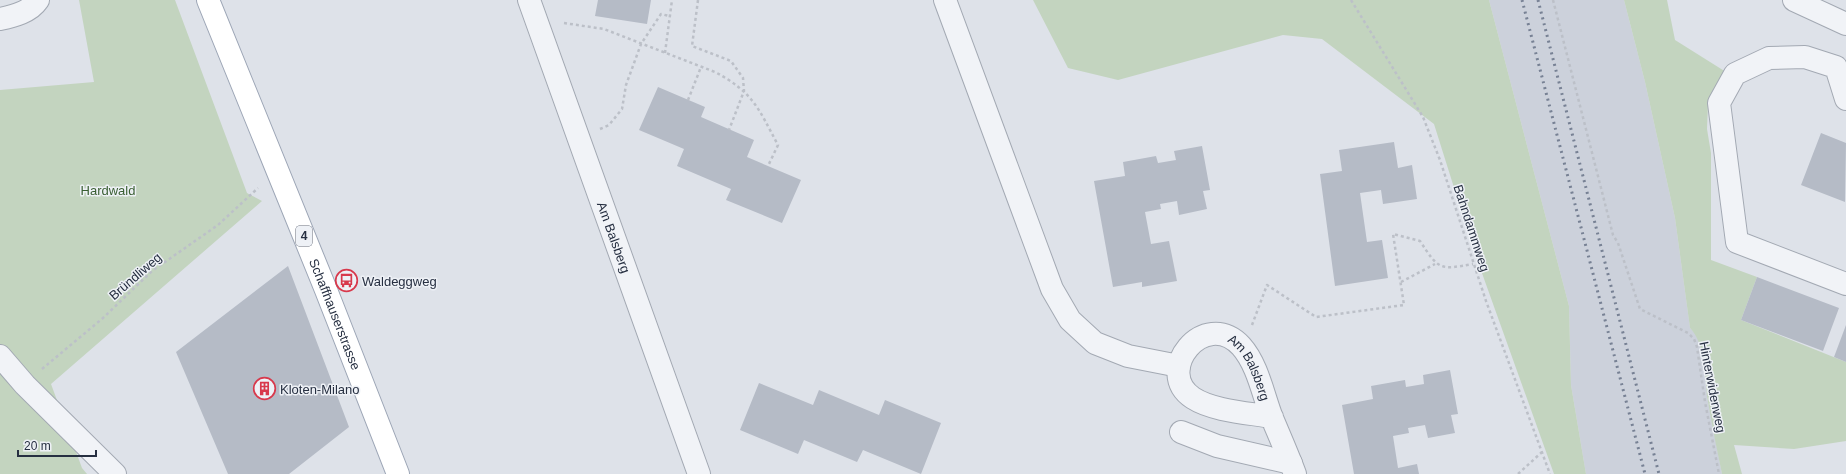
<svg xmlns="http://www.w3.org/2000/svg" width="1846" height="474" font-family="Helvetica,sans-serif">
	<rect width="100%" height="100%" fill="#dee2e9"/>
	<!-- built -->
	<path fill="#ccd1db" d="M1489,0H1624L1645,82L1675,218L1690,328L1697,335L1700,346L1708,402L1722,474H1586L1571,385L1569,306Z"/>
	<!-- green -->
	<path fill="#c3d4bf" d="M79,0H175L247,193L262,201L51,384L82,468L87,474H0V90L94,82Z
		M1033,0H1489L1569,306L1571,385L1586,474H1554L1473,248L1434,124L1322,39L1283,35L1118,80L1068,68Z
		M1624,0H1667L1675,40L1726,72L1708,104L1707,129L1711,153V260L1757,277L1741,320L1846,362V441L1794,449L1734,445L1742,474H1722C1717,450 1712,426 1708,402C1704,378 1707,346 1690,328L1675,218L1645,82Z"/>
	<!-- building -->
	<path fill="#b5bbc6" d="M598,0H651L647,24L595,16Z
		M658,87L705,107L701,117L754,140L747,157L801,180L782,223L726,200L731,189L677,166L684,149L639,130Z
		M1821,133L1846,143L1845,202L1801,185Z
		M1394,142L1398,168L1412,165L1417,199L1383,204L1381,190L1360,193L1367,242L1382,240L1388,278L1335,286L1320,174L1342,171L1339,150Z
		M1202,146L1210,190L1203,191L1207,209L1179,215L1177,201L1160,204L1161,209L1145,212L1151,244L1169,241L1177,281L1142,287V282L1113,287L1094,181L1125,176L1123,162L1156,156L1158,163L1176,160L1174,151Z
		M288,266L349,427L289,474H228L176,352Z
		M1757,277L1839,308L1823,351L1741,320Z
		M1846,325V362L1834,357Z
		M1450,370L1458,414L1451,415L1455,433L1428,438L1425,425L1408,428L1409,433L1393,436L1398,468L1417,464L1419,474H1354L1342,405L1373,399L1371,386L1405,380L1406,387L1424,384L1423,375Z
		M759,383L813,405L819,390L879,415L885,400L941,423L921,474L863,450L857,462L804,440L798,454L740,430Z"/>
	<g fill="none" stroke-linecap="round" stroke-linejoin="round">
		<defs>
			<g id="minor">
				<path id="s1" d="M529,0L699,474"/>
				<path d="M945,0L1052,289L1070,320L1095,343L1128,356L1179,366"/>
				<path d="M1794,0L1846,24"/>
				<path d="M0,19C14,16 30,12 38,0"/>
				<path d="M1846,99L1836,67L1805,57L1769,58L1735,74L1719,103L1737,242L1846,284"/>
				<path d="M0,356L25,385L115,474"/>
				<path id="s2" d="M1272,417C1249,413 1213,411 1193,398C1153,372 1204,307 1241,346C1258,365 1263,395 1272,418C1280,437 1288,455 1295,474"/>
				<path d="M1181,432L1217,446L1291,463"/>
			</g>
			<g id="major">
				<path id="s3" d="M208,0L326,290L398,474"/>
			</g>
		</defs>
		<!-- minor casing -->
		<use href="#minor" stroke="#a3a9b3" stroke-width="24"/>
		<!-- major casing -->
		<use href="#major" stroke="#9da6b6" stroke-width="24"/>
		<!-- path -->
		<path stroke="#bcc0c8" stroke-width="2.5" stroke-dasharray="3 3" stroke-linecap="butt" d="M698,0L692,46L731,61L743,78L744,91L729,130
			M1351,0L1423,117L1440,160L1486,301L1550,474
			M1553,0L1613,235L1618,243L1640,309L1688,333L1694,339L1697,347L1705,402L1719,474
			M564,23L604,29L715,72C754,93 758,108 778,145L768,166
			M665,53L672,0
			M688,100L701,67
			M600,129L609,125L622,109L626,85L641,44L661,14L669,16
			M1401,282L1435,264
			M1252,325L1267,285L1316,317L1404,305L1393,234L1420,241C1439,270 1439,270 1473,264
			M42,369L103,318L152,271L218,225L258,188
			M1518,474L1542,452"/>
		<!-- minor -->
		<use href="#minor" stroke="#f1f3f7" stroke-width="22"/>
		<!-- major -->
		<use href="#major" stroke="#fff" stroke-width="22"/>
		<!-- rail -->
		<path stroke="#778194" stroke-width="3" stroke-dasharray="2 4" stroke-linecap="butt" d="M1522,0L1645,474
			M1538,0L1659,474"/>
	</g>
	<!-- icons -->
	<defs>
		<symbol id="bus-ring" viewBox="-11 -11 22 22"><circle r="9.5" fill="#eef1f6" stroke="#d8394c" stroke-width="1.5"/><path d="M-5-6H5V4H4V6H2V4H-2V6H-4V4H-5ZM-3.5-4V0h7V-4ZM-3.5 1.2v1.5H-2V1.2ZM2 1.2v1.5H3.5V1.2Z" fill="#d8394c"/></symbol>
		<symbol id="building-ring" viewBox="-11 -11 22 22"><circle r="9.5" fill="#eef1f6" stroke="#d8394c" stroke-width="1.5"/><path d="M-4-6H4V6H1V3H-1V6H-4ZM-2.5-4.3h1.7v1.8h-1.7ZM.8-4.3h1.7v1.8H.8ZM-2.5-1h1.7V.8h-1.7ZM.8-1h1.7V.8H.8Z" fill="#d8394c"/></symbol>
	</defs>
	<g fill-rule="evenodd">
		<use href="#bus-ring" x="334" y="268" width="25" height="25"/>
		<use href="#building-ring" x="252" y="376" width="25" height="25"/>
	</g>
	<g text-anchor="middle" stroke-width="3" stroke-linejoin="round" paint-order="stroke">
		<!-- shield labels -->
		<rect fill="#eef1f6" stroke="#626977" stroke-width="1" x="296" y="226" width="16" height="20" rx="3"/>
		<g font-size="12" font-weight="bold" fill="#262f41">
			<text x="304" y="240">4</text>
		</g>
		<!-- park labels -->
		<g font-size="13" fill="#395e32" stroke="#eef1f6">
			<text x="108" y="195">Hardwald</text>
		</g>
		<!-- street labels -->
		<g font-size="13" fill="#262f41" stroke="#eef1f6">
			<text transform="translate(1472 228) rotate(72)" y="5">Bahndammweg</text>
			<text dy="5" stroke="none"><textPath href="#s1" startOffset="252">Am Balsberg</textPath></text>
			<text transform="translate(135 276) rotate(-41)" y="5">Bründliweg</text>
			<text dy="5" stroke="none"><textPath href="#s3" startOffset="339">Schaffhauserstrasse</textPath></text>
			<text dy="5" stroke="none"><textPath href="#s2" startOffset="223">Am Balsberg</textPath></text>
			<text transform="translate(1713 387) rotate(79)" y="5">Hinterwidenweg</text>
		</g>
		<!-- poi labels -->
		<g font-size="13" fill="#262f41" stroke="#eef1f6" text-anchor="start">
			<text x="362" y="286">Waldeggweg</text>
			<text x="280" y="394">Kloten-Milano</text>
		</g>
	</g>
	<!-- scale -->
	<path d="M18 450v6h78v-6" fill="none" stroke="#262f41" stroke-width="2"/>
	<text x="24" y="450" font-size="12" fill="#262f41" stroke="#eef1f6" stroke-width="3" paint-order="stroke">20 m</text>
</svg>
